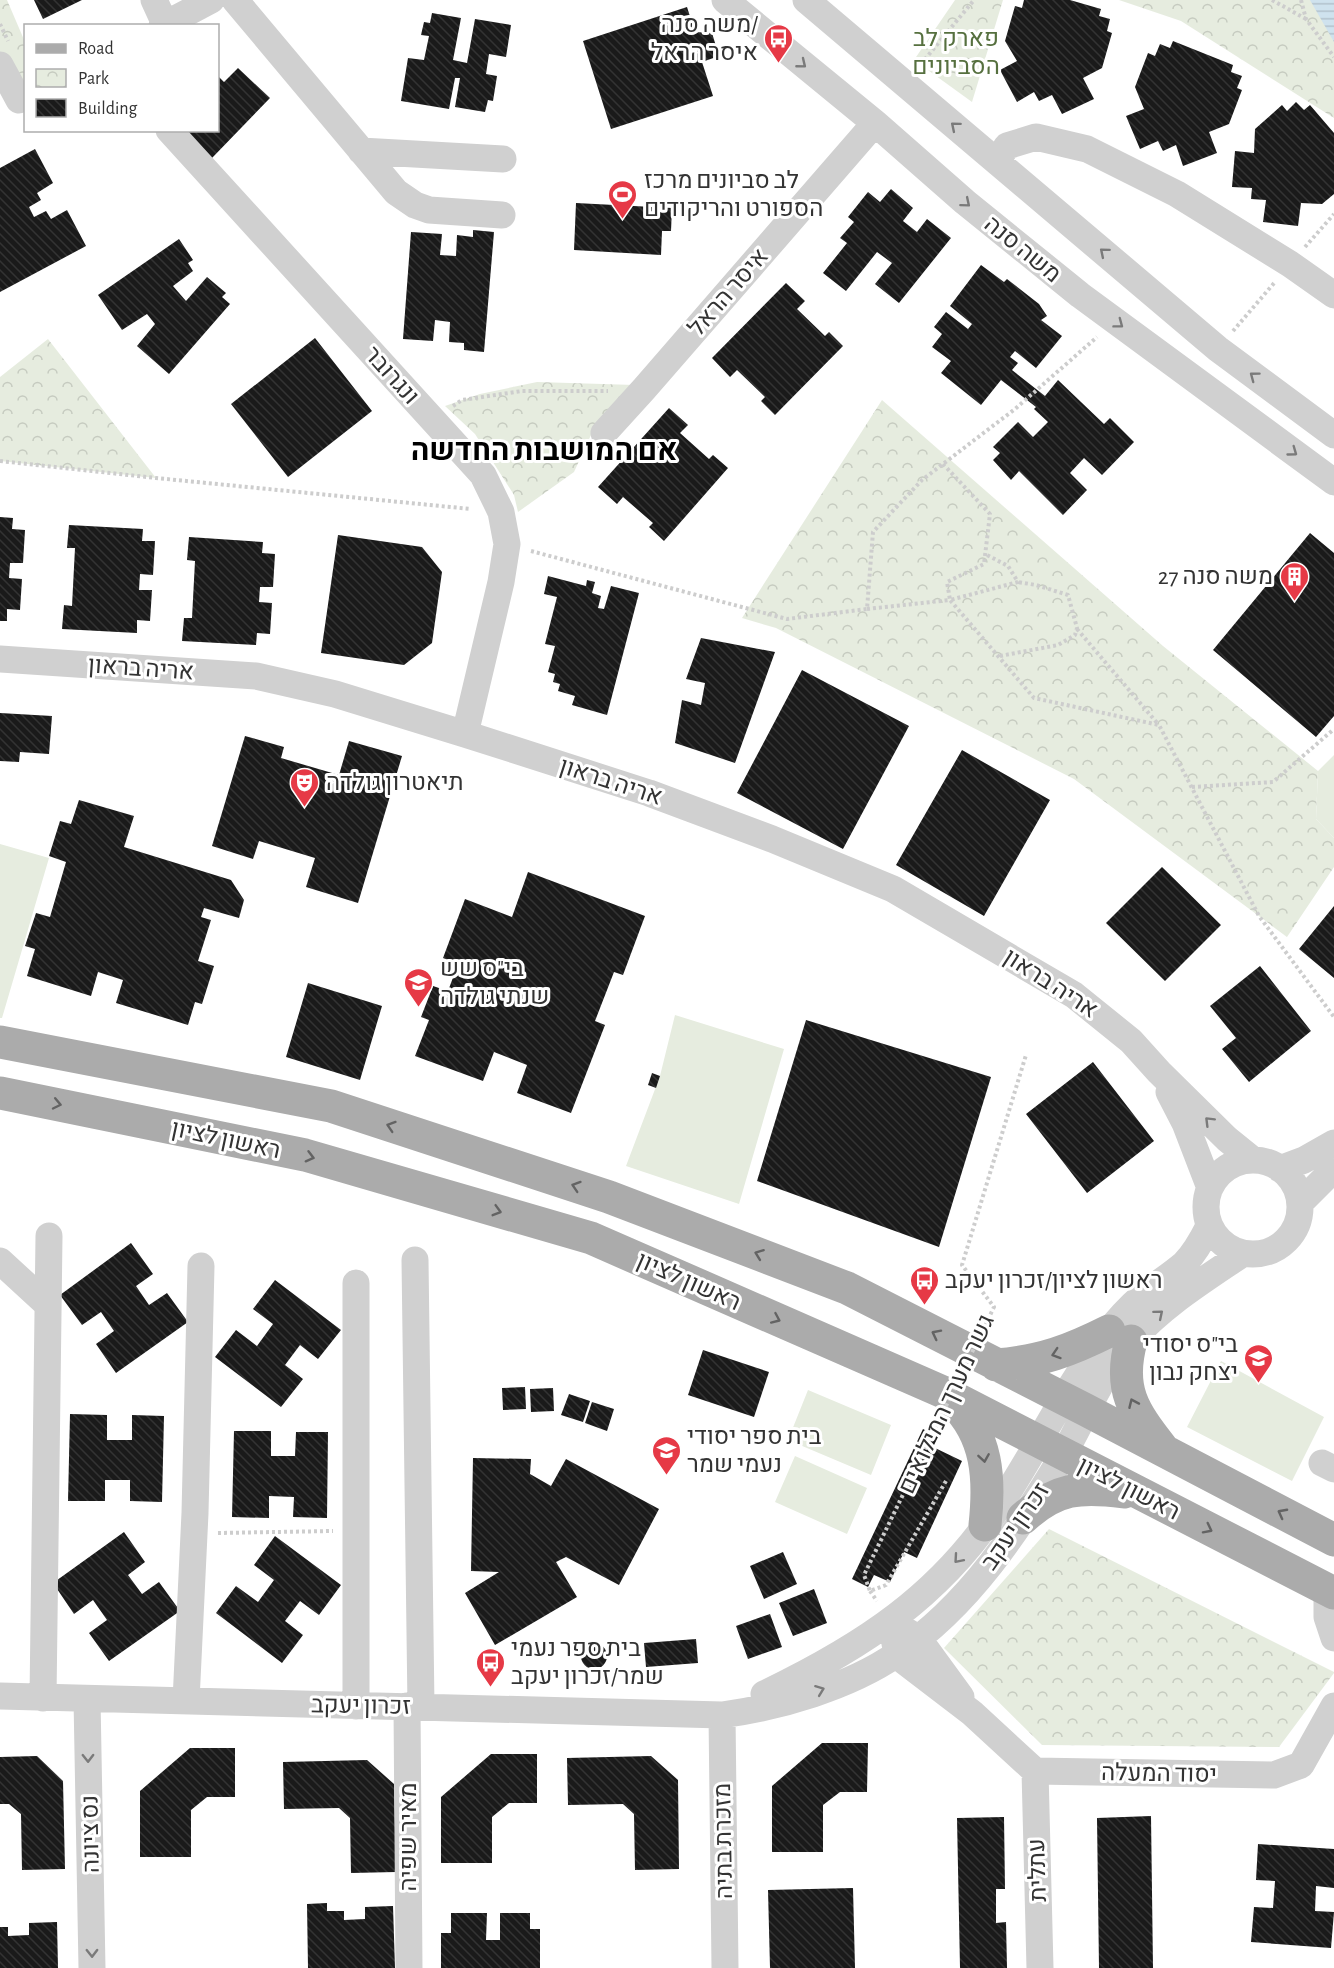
<svg xmlns="http://www.w3.org/2000/svg" width="1334" height="1968" font-family="'Alegreya Sans',Heebo,sans-serif">
	<defs>
		<pattern id="park-crowns" width="20" height="18" patternUnits="userSpaceOnUse" patternTransform="scale(1.5)"><rect width="20" height="18" fill="#e6ecdf"/><path d="M2 6a3 3 0 1 1 6 0M12 15a3 3 0 1 1 6 0" fill="none" stroke="#c6cbc0"/></pattern>
		<pattern id="water-rules" width="6" height="5" patternUnits="userSpaceOnUse" patternTransform="scale(1.5)"><rect width="6" height="5" fill="#cfe2ee"/><path d="M0 2.5h6" fill="none" stroke="#b2c2cd"/></pattern>
		<pattern id="building-back-hatch" width="6" height="6" patternUnits="userSpaceOnUse" patternTransform="scale(1.5)"><rect width="6" height="6" fill="#1a1a1a"/><path d="M-1 5l2 2M0 0l6 6M5-1l2 2" fill="none" stroke="#333"/></pattern>
	</defs>
	<rect width="100%" height="100%" fill="#fff"/>
	<!-- park -->
	<path fill="url(#park-crowns)" d="M0,0H7L25,42V96L0,58Z
		M955,0H1003L972,102L914,60Z
		M1119,0H1334V118L1181,21Z
		M48,339L156,478L0,461V377Z
		M537,382L635,385L591,435L574,472L518,512L514,495L475,434L445,406L480,394Z
		M882,400L1163,646L1318,771L1316,819L1334,838V867L1287,937L1074,779L776,628L742,618Z
		M1049,1529L1334,1672V1673L1279,1747L1042,1745L944,1648Z"/>
	<!-- garden -->
	<path fill="#e6ecdf" d="M1334,755V838L1316,819L1318,771Z
		M0,844L49,858L2,1018H0Z
		M675,1015L784,1049L739,1204L626,1166L660,1076Z
		M1221,1361L1324,1417L1292,1481L1187,1427Z
		M808,1390L891,1425L871,1475L788,1440Z
		M795,1456L867,1488L847,1534L775,1502Z"/>
	<!-- water -->
	<path fill="url(#water-rules)" d="M1310,0H1334V42Z"/>
	<!-- building -->
	<path fill="url(#building-back-hatch)" d="M34,0H82L43,19Z
		M1024,0H1070L1101,9L1099,16L1110,19L1107,31L1112,33L1102,68L1083,78L1094,99L1062,114L1052,95L1039,101L1034,92L1017,102L1000,70L1017,61L1005,41L1015,6L1022,8Z
		M687,7L695,32L712,33L719,56L702,62L713,96L611,129L583,41Z
		M432,13L461,18L453,60L467,63L475,19L511,25L506,57L489,54L486,74L497,76L493,101L488,100L485,112L455,107L460,78H455L449,109L401,101L408,58L424,60L429,36L421,35L424,22L430,23Z
		M1173,41L1233,65L1231,72L1242,76L1237,88L1242,90L1229,124L1209,132L1217,153L1183,166L1176,145L1163,151L1158,141L1140,149L1126,116L1144,109L1135,87L1148,53L1155,56L1160,44L1170,48Z
		M238,68L270,98L212,158L184,130H218V76L224,82Z
		M1296,102L1304,110L1310,105L1334,133V194L1322,204L1301,203L1298,226L1263,222L1266,200L1251,199L1252,188L1232,187L1235,151L1254,153L1255,129L1282,105L1287,111Z
		M35,149L53,183L37,193L41,200L29,207L34,217L46,211L51,219L67,210L86,246L0,292V168Z
		M891,189L913,208L903,221L917,232L927,219L951,238L899,303L875,284L892,263L877,252L846,291L823,273L847,243L840,238L854,222L848,217L868,192L880,202Z
		M576,203L672,208L671,231H662L661,255L574,250Z
		M473,230L494,232L484,352L464,350V343L449,342L450,322L435,320L433,341L403,339L411,232L442,234L440,255L456,256L457,235L473,237Z
		M179,239L193,260L188,263L193,271L173,286L186,301L207,277L226,293L222,297L230,304L169,374L137,346L155,324L147,314L122,330L98,295Z
		M981,265L1004,282L1007,279L1039,304L1047,316L1041,320L1062,336L1036,368L1015,351L1010,357L1018,363L1012,370L1045,396L1058,380L1104,424L1110,418L1134,442L1102,475L1084,458L1070,473L1087,490L1063,515L1019,471L1011,480L993,460L1000,453L993,447L1018,422L1033,437L1048,422L1034,409L1036,407L1001,380L981,405L941,373L951,361L932,347L942,334L934,327L946,312L968,329L972,324L950,306Z
		M786,283L805,301L797,309L825,336L829,332L843,346L775,415L761,401L765,397L737,370L730,377L712,358Z
		M315,338L372,411L288,477L231,404Z
		M669,408L688,425L680,433L709,459L713,455L728,468L664,541L649,527L653,523L623,497L617,504L598,487Z
		M0,517L13,518L12,529L25,530L23,563H10L9,578L22,579L20,610L7,609V621H0Z
		M69,525L143,529L142,541H155L153,575L140,574L139,590H152L150,621L137,620V633L62,629L64,605L72,606L75,548H67Z
		M1310,533L1334,553V716L1316,737L1213,650Z
		M338,535L422,547L442,572L432,643L404,665L321,653Z
		M189,537L263,542L262,553L275,554L273,587H260L259,602L272,603L270,634L257,633L256,645L182,641L184,618H192L195,561L187,560Z
		M548,576L586,586L587,580L595,582L592,593L601,596L598,608L604,609L611,586L639,593L607,715L572,705L575,696L558,691L560,684L553,682L555,674L548,672L555,646L545,644L557,597L544,594Z
		M701,638L775,652L735,763L675,743L682,700L701,705L705,683L686,679Z
		M802,670L909,726L843,849L737,793Z
		M0,713L52,716L49,754L20,752L19,762L0,761Z
		M245,736L284,747L281,758L339,775L349,741L402,756L358,903L306,887L315,858L259,841L253,859L212,846Z
		M962,750L1050,800L984,916L896,865Z
		M79,800L134,816L124,847L231,880L244,900L239,918L204,908L201,917L211,920L198,961L214,966L202,1004L195,1002L188,1025L116,1003L123,980L98,972L91,996L27,976L35,949L25,946L36,913L50,917L66,862L49,856L60,821L71,824Z
		M1162,867L1221,925L1165,981L1106,923Z
		M528,872L645,916L623,975L614,972L595,1021L605,1025L571,1113L517,1093L527,1065L494,1052L483,1081L415,1056L429,1020L421,1017L433,986L448,991L458,964L443,958L465,899L512,917Z
		M1334,906V978L1299,949Z
		M1260,966L1311,1031L1249,1082L1222,1049L1236,1038L1210,1006Z
		M308,983L382,1006L360,1080L286,1057Z
		M806,1020L991,1077L939,1247L757,1181Z
		M1093,1062L1154,1141L1087,1193L1026,1114Z
		M652,1073L660,1076L656,1088L648,1085Z
		M131,1243L153,1274L136,1286L149,1305L167,1293L188,1322L116,1373L96,1344L114,1331L101,1312L82,1325L60,1295Z
		M275,1280L341,1330L318,1359L300,1345L285,1365L303,1379L281,1407L215,1357L236,1330L257,1346L273,1324L253,1309Z
		M703,1350L769,1372L754,1417L688,1395Z
		M525,1387L526,1409L503,1410L502,1388Z
		M553,1388L554,1411L531,1412L530,1389Z
		M569,1394L590,1401L583,1422L561,1415Z
		M592,1402L614,1409L607,1431L585,1423Z
		M70,1414L107,1415V1440H132V1415L164,1416L162,1502L130,1501V1480H105V1501H68Z
		M923,1429L938,1437L933,1447L962,1461L917,1558L904,1552L890,1582L874,1575L868,1587L852,1579Z
		M234,1431H271V1456H295L296,1432H328L327,1518L293,1517L294,1497L269,1496V1518L232,1517Z
		M473,1458L531,1459L530,1474L551,1486L566,1459L659,1509L619,1585L566,1557L556,1562L577,1597L495,1645L465,1593L499,1572L471,1571Z
		M124,1532L145,1562L128,1575L142,1594L159,1582L180,1611L109,1661L89,1633L107,1620L93,1600L74,1614L53,1583Z
		M275,1536L341,1585L319,1615L300,1601L285,1621L303,1635L282,1663L216,1613L236,1586L258,1602L274,1580L254,1565Z
		M783,1552L797,1584L764,1599L750,1566Z
		M814,1589L827,1623L793,1636L779,1603Z
		M770,1614L782,1647L748,1659L736,1626Z
		M696,1639L698,1663L646,1667L644,1643Z
		M581 1656a13 13 0 1 1 26 0a13 13 0 1 1-26 0Z
		M822,1743H868L867,1792H840L823,1805V1852H772V1786Z
		M190,1748H235V1797H207L191,1810V1857H140V1791Z
		M491,1754H537V1803H509L492,1817V1863H441V1797Z
		M37,1756L63,1781L65,1869L22,1870L21,1814L9,1804H0V1757Z
		M651,1756L678,1780L679,1869L635,1870L634,1814L623,1804L568,1805L567,1758Z
		M367,1760L394,1784L396,1872L351,1873L350,1818L339,1808L284,1809L283,1762Z
		M1151,1816L1153,1968H1099L1097,1818Z
		M1004,1817L1005,1889H996V1923L1006,1922L1007,1968H960L957,1818Z
		M1258,1844L1334,1849V1888L1316,1886L1315,1911L1334,1912L1331,1948L1251,1942L1254,1907L1273,1908L1275,1881L1256,1880Z
		M853,1888L855,1968H770L768,1890Z
		M327,1903V1911H344V1920L365,1919V1907L393,1906L395,1968H308L307,1904Z
		M451,1913H487L486,1940H500V1913H530V1929H540V1968H441V1933H451Z
		M57,1922L58,1968H0V1927H8V1936L29,1935V1923Z"/>
	<g fill="none" stroke-linecap="round" stroke-linejoin="round">
		<!-- path -->
		<path stroke="#cdcdcd" stroke-width="4" stroke-dasharray="3 3" stroke-linecap="butt" d="M1272,0L1306,19
			M1301,0L1306,19L1334,57
			M0,24L8,41
			M921,64L974,0
			M1305,247L1334,214
			M1233,331L1275,282
			M453,406L462,400L522,391H608
			M0,461L156,478L471,509
			M943,464L990,514L984,564L947,582L950,600L1018,582L1008,566L985,554
			M531,551L787,619L867,609L873,532L922,480L1015,409L1097,337
			M867,609L950,600L1034,698L1159,725L1259,916L1334,1017
			M1077,629L1158,724
			M1000,656L1058,645L1075,635L1077,628L1068,595L1036,585L1018,582
			M1192,787L1273,782L1334,729
			M218,1533L333,1531
			M870,1591L877,1601"/>
		<!-- minor -->
		<path stroke="#d0d0d0" stroke-width="27" d="M154,0L165,24
			M235,0L396,192L415,205L429,210L502,215
			M725,0L875,123L965,202L1080,295L1334,482
			M806,0L1218,349L1334,435
			M162,26L211,0
			M0,65L19,100
			M169,130L483,475L501,512L507,544L501,582L465,734
			M361,151L503,159
			M997,161L1007,146L1036,137L1087,149L1177,194L1290,264L1334,295
			M604,433L644,389L875,123
			M0,659L256,676L335,694L465,734L649,793L772,839L893,889L1074,995L1131,1041L1159,1072L1227,1139L1253,1160
			M1169,1092L1185,1123L1210,1188
			M1206 1207a47 47 0 1 1 94 0a47 47 0 1 1-94 0Z
			M1280,1169L1304,1160L1334,1143
			M1300,1203L1334,1169
			M415,1260L421,1707
			M0,1261L48,1305
			M356,1283V1706
			M1322,1463L1334,1469
			M1327,1589V1617L1334,1638
			M903,1629L918,1638L961,1697
			M894,1638L897,1654L904,1661L972,1713L1035,1771L1274,1775L1301,1765L1334,1706
			M764,1694C862,1647 941,1596 1001,1503C1037,1449 1065,1389 1104,1337C1115,1323 1127,1309 1141,1297C1155,1285 1170,1276 1184,1264C1195,1253 1202,1240 1209,1226
			M0,1696L722,1715C780,1707 849,1687 897,1654C969,1606 1019,1529 1062,1457C1085,1417 1101,1374 1132,1340C1163,1305 1204,1280 1242,1254
			M43,1698L49,1236
			M87,1699L92,1968
			M186,1701L195,1513L201,1266
			M407,1706L409,1968
			M722,1715L725,1968
			M1035,1771L1040,1968"/>
		<!-- major -->
		<path stroke="#ababab" stroke-width="33" d="M0,1042L331,1106L609,1197L847,1288L1086,1410L1334,1540
			M0,1093L305,1155L591,1238L943,1392L1334,1593
			M1131,1341C1118,1389 1133,1411 1162,1448
			M996,1365C1042,1361 1069,1351 1109,1331
			M953,1402C988,1436 990,1479 985,1525
			M1023,1518C1056,1488 1080,1486 1124,1492"/>
		<!-- path-bridge -->
		<path stroke="#cdcdcd" stroke-width="4" stroke-dasharray="3 3" stroke-linecap="butt" d="M946,1481L886,1585L870,1591L864,1575L994,1307L962,1265L1026,1055"/>
	</g>
	<!-- one-way arrows -->
	<defs><path id="oneway-chevron" d="M-2-3.5L2.5 0L-2 3.5" fill="none" stroke-width="1.6" stroke-linecap="round" stroke-linejoin="round" transform="scale(1.5)"/></defs>
	<g stroke="#7a7a7a">
		<use href="#oneway-chevron" transform="translate(802 64) rotate(39)"/>
		<use href="#oneway-chevron" transform="translate(955 126) rotate(-140)"/>
		<use href="#oneway-chevron" transform="translate(966 203) rotate(40)"/>
		<use href="#oneway-chevron" transform="translate(1104 252) rotate(-140)"/>
		<use href="#oneway-chevron" transform="translate(1119 324) rotate(37)"/>
		<use href="#oneway-chevron" transform="translate(1254 376) rotate(-143)"/>
		<use href="#oneway-chevron" transform="translate(1293 452) rotate(36)"/>
		<use href="#oneway-chevron" transform="translate(1209 1121) rotate(-135)"/>
		<use href="#oneway-chevron" transform="translate(1159 1314) rotate(-40)"/>
		<use href="#oneway-chevron" transform="translate(958 1559) rotate(131)"/>
		<use href="#oneway-chevron" transform="translate(820 1690) rotate(-21)"/>
		<use href="#oneway-chevron" transform="translate(88 1758) rotate(89)"/>
		<use href="#oneway-chevron" transform="translate(92 1953) rotate(89)"/>
	</g>
	<g stroke="#636363">
		<use href="#oneway-chevron" transform="translate(57 1104) rotate(12)"/>
		<use href="#oneway-chevron" transform="translate(391 1126) rotate(-162)"/>
		<use href="#oneway-chevron" transform="translate(310 1157) rotate(15)"/>
		<use href="#oneway-chevron" transform="translate(576 1186) rotate(-162)"/>
		<use href="#oneway-chevron" transform="translate(497 1211) rotate(16)"/>
		<use href="#oneway-chevron" transform="translate(759 1254) rotate(-159)"/>
		<use href="#oneway-chevron" transform="translate(776 1319) rotate(24)"/>
		<use href="#oneway-chevron" transform="translate(936 1334) rotate(-153)"/>
		<use href="#oneway-chevron" transform="translate(1056 1354) rotate(162)"/>
		<use href="#oneway-chevron" transform="translate(1133 1403) rotate(-114)"/>
		<use href="#oneway-chevron" transform="translate(984 1458) rotate(81)"/>
		<use href="#oneway-chevron" transform="translate(1282 1513) rotate(-152)"/>
		<use href="#oneway-chevron" transform="translate(1208 1529) rotate(27)"/>
	</g>
	<!-- icons -->
	<defs>
		<symbol id="bus-pin" viewBox="-11 -11 22 30"><path d="M0 17L-7.5 6A9.5 9.5 0 1 1 7.5 6Z" fill="#e63946" stroke="#fff"/><path d="M-5-6H5V4H4V6H2V4H-2V6H-4V4H-5ZM-3.5-4V0h7V-4ZM-3.5 1.2v1.5H-2V1.2ZM2 1.2v1.5H3.5V1.2Z" fill="#fff"/></symbol>
		<symbol id="stadium-pin" viewBox="-11 -11 22 30"><path d="M0 17L-7.5 6A9.5 9.5 0 1 1 7.5 6Z" fill="#e63946" stroke="#fff"/><path d="M0-5a6.5 5 0 1 0 0 10a6.5 5 0 1 0 0-10ZM-3.5-1.8h7v3.6h-7Z" fill="#fff"/></symbol>
		<symbol id="building-pin" viewBox="-11 -11 22 30"><path d="M0 17L-7.5 6A9.5 9.5 0 1 1 7.5 6Z" fill="#e63946" stroke="#fff"/><path d="M-4-6H4V6H1V3H-1V6H-4ZM-2.5-4.3h1.7v1.8h-1.7ZM.8-4.3h1.7v1.8H.8ZM-2.5-1h1.7V.8h-1.7ZM.8-1h1.7V.8H.8Z" fill="#fff"/></symbol>
		<symbol id="theatre-pin" viewBox="-11 -11 22 30"><path d="M0 17L-7.5 6A9.5 9.5 0 1 1 7.5 6Z" fill="#e63946" stroke="#fff"/><path d="M-5-5.5Q0-4 5-5.5V0Q5 5 0 6Q-5 5-5 0ZM-3.3-2.5H-1v1.5H-3.3ZM1-2.5H3.3v1.5H1ZM-2.8 1Q0 5.5 2.8 1Z" fill="#fff"/></symbol>
		<symbol id="school-pin" viewBox="-11 -11 22 30"><path d="M0 17L-7.5 6A9.5 9.5 0 1 1 7.5 6Z" fill="#e63946" stroke="#fff"/><path d="M0-5L7-2L0 1L-7-2ZM-4 1L0 2.5L4 1V4Q0 6-4 4Z" fill="#fff"/></symbol>
	</defs>
	<g fill-rule="evenodd">
		<use href="#bus-pin" x="762" y="22" width="33" height="45"/>
		<use href="#stadium-pin" x="606" y="178" width="33" height="45"/>
		<use href="#building-pin" x="1278" y="560" width="33" height="45"/>
		<use href="#theatre-pin" x="288" y="766" width="33" height="45"/>
		<use href="#school-pin" x="402" y="966" width="33" height="45"/>
		<use href="#bus-pin" x="908" y="1264" width="33" height="45"/>
		<use href="#school-pin" x="1242" y="1342" width="33" height="45"/>
		<use href="#school-pin" x="650" y="1434" width="33" height="45"/>
		<use href="#bus-pin" x="474" y="1646" width="33" height="45"/>
	</g>
	<g text-anchor="middle" stroke-width="6" stroke-linejoin="round" paint-order="stroke">
		<!-- poi labels -->
		<g font-size="24" fill="#333" stroke="#fff" text-anchor="start">
			<text x="758" y="32" text-anchor="end">משה סנה/<tspan x="758" dy="28">איסר הראל</tspan></text>
			<text x="644" y="188">לב סביונים מרכז<tspan x="644" dy="28">הספורט והריקודים</tspan></text>
			<text x="1273" y="584" text-anchor="end">משה סנה 27</text>
			<text x="326" y="790">תיאטרון גולדה</text>
			<text x="440" y="976">בי"ס שש<tspan x="440" dy="28">שנתי גולדה</tspan></text>
			<text x="945" y="1288">ראשון לציון/זכרון יעקב</text>
			<text x="1238" y="1352" text-anchor="end">בי"ס יסודי<tspan x="1238" dy="28">יצחק נבון</tspan></text>
			<text x="687" y="1444">בית ספר יסודי<tspan x="687" dy="28">נעמי שמר</tspan></text>
			<text x="511" y="1656">בית ספר נעמי<tspan x="511" dy="28">שמר/זכרון יעקב</tspan></text>
		</g>
		<!-- park labels -->
		<g font-size="24" fill="#56703f" stroke="#fff">
			<text x="956" y="46">פארק לב<tspan x="956" dy="28">הסביונים</tspan></text>
		</g>
		<!-- street labels -->
		<g font-size="24" fill="#333" stroke="#fff">
			<text transform="translate(1023 249) rotate(39)" y="8">משה סנה</text>
			<text transform="translate(728 292) rotate(-49)" y="8">איסר הראל</text>
			<text transform="translate(392 375) rotate(48)" y="8">ונגרובר</text>
			<text transform="translate(141 668) rotate(4)" y="8">אריה בראון</text>
			<text transform="translate(611 781) rotate(18)" y="8">אריה בראון</text>
			<text transform="translate(1051 983) rotate(33)" y="8">אריה בראון</text>
			<text transform="translate(226 1139) rotate(12)" y="8">ראשון לציון</text>
			<text transform="translate(689 1281) rotate(24)" y="8">ראשון לציון</text>
			<text transform="translate(946 1404) rotate(-65)" y="8">גשר מערך המילואים</text>
			<text transform="translate(1129 1488) rotate(27)" y="8">ראשון לציון</text>
			<text transform="translate(1015 1526) rotate(-55)" y="8">זכרון יעקב</text>
			<text transform="translate(361 1705) rotate(1)" y="8">זכרון יעקב</text>
			<text transform="translate(1159 1773) rotate(1)" y="8">יסוד המעלה</text>
			<text transform="translate(90 1834) rotate(-91)" y="8">נס ציונה</text>
			<text transform="translate(408 1837) rotate(-90)" y="8">מאיר שפיה</text>
			<text transform="translate(723 1841) rotate(-91)" y="8">מזכרת בתיה</text>
			<text transform="translate(1037 1870) rotate(-92)" y="8">עתלית</text>
		</g>
		<!-- district labels -->
		<g font-size="30" font-weight="bold" fill="#000" stroke="#fff">
			<text x="544" y="460">אם המושבות החדשה</text>
		</g>
	</g>
	<!-- legend -->
	<rect x="24" y="24" width="195" height="108" fill="#ffffff" stroke="#adadad" stroke-width="1.5"/>
	<rect x="36" y="44" width="30" height="9" fill="#ababab" stroke="#adadad" stroke-width="1.5"/>
	<text x="78" y="54" font-size="18" fill="#333333">Road</text>
	<rect x="36" y="69" width="30" height="18" fill="url(#park-crowns)" stroke="#adadad" stroke-width="1.5"/>
	<text x="78" y="84" font-size="18" fill="#333333">Park</text>
	<rect x="36" y="99" width="30" height="18" fill="url(#building-back-hatch)" stroke="#adadad" stroke-width="1.5"/>
	<text x="78" y="114" font-size="18" fill="#333333">Building</text>
</svg>
